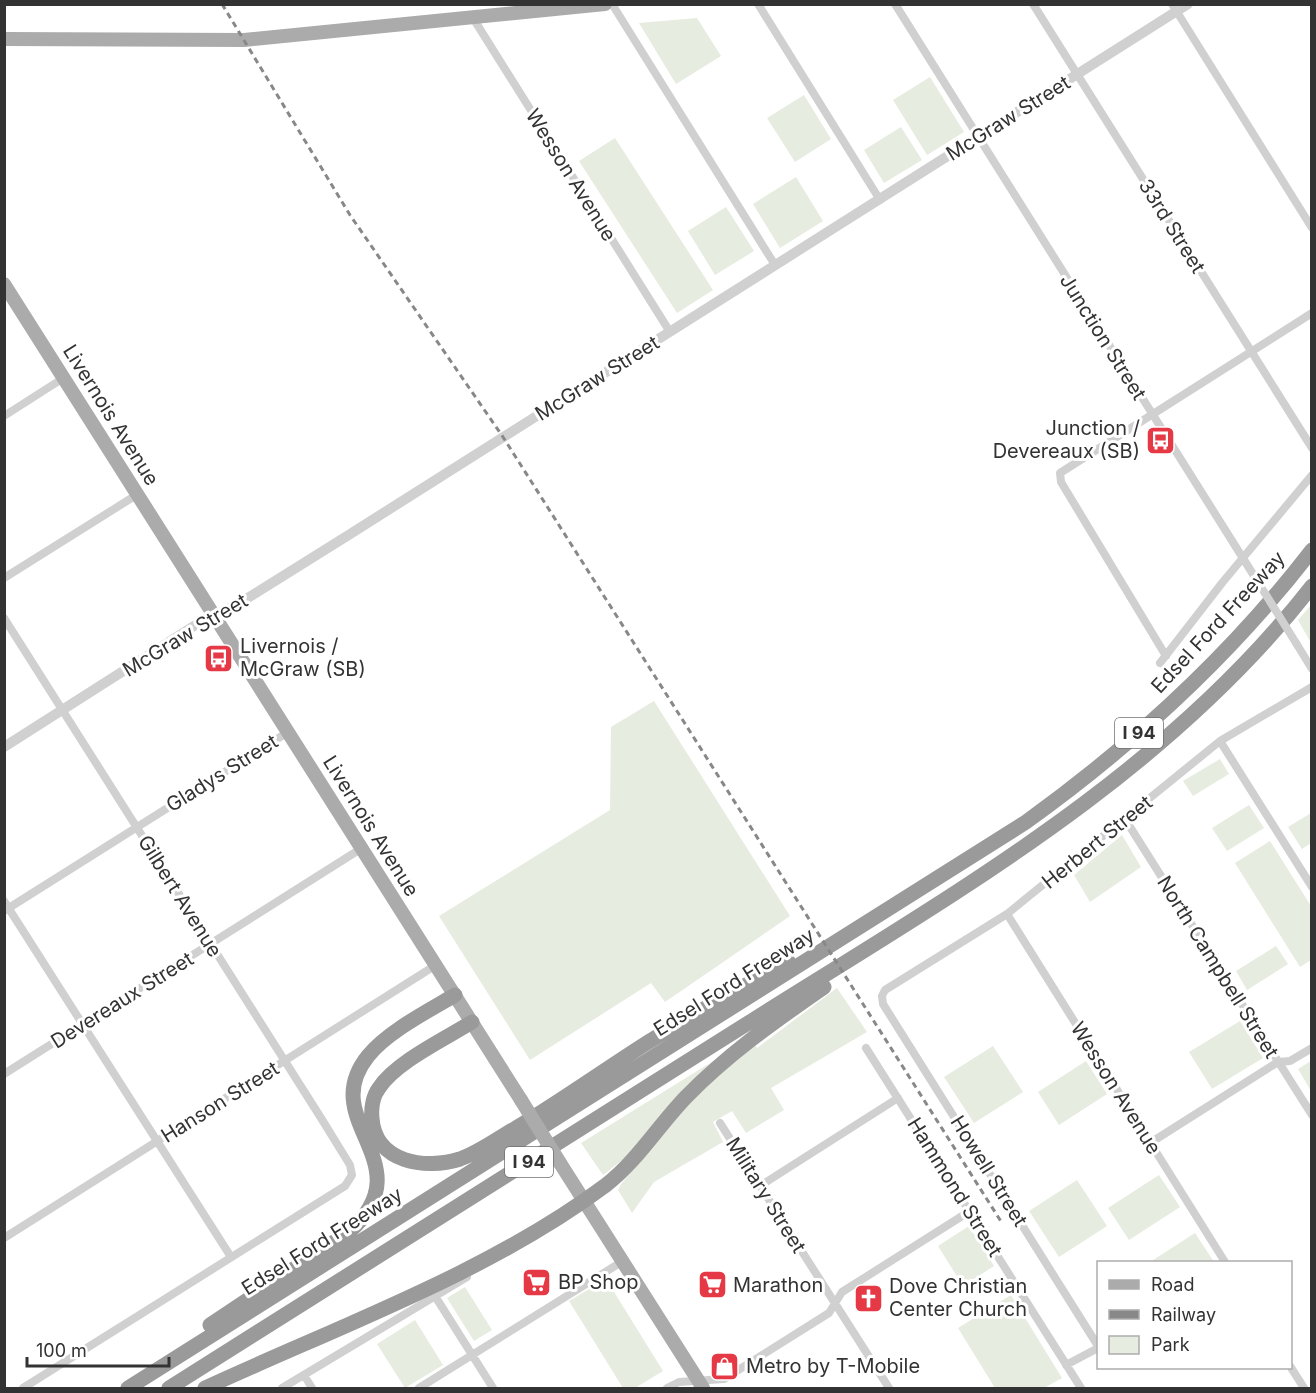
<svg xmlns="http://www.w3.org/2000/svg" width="1316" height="1393" font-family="Inter,sans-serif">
	<rect width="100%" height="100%" fill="#fff"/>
	<!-- green -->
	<path fill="#e6ecdf" d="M697,18L721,56L676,84L639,23Z
		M930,77L964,132L927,155L893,100Z
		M804,95L831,139L795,162L767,118Z
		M901,127L922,160L884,183L864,150Z
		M615,138L713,290L677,313L579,161Z
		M796,177L823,221L780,248L753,204Z
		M726,207L754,251L715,275L688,231Z
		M1311,605V643L1298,620Z
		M654,701L790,916L665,1002L651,983L530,1060L439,916L610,810L611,727Z
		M1220,759L1229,774L1193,796L1183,781Z
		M1249,805L1264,828L1227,851L1212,828Z
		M1311,813V843L1302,849L1288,827Z
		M1122,835L1141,867L1090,902L1074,875Z
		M1270,841L1311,906V960L1300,967L1235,863Z
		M1276,946L1288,964L1247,990L1236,971Z
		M837,988L867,1032L771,1088L784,1110L746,1133L732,1111L713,1122L723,1142L654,1182L632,1213L618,1190L621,1184L702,1089L755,1045L757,1048Z
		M1240,1021L1263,1058L1212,1089L1189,1052Z
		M993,1046L1023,1092L974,1123L944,1077Z
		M1086,1061L1107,1094L1059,1125L1038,1092Z
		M1311,1061V1091L1298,1069Z
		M710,1063L626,1157L603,1175L581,1143Z
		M1159,1175L1180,1207L1129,1240L1108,1208Z
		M1077,1180L1107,1226L1059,1257L1029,1211Z
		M969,1226L994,1266L963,1286L938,1246Z
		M1195,1233L1214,1262H1150Z
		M606,1279L663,1371L635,1388H623L569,1301Z
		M465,1287L492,1330L474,1341L447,1298Z
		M1011,1295L1062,1378L1044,1388H995L958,1328Z
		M415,1320L443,1365L405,1388L377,1344Z"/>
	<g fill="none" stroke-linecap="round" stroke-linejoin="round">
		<!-- minor -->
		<path stroke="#d0d0d0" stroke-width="8" d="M612,4L775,265
			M758,4L880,200
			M895,4L1256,579
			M1033,4L1312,448
			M1172,4L1312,228
			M473,18L670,332
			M4,416L65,377
			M4,578L138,494
			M4,618L321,1118L350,1165L352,1175L345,1186L23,1388
			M1296,643L1312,669
			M1166,656L1061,482L1060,473L1312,313
			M1160,663L1222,583L1312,475
			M1220,741L1312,887
			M1125,819L1312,1115
			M4,901L231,1257
			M4,911L288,732
			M1007,914L1225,1262
			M866,1048L1081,1388
			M4,1074L362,848
			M720,1123L889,1388
			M1150,1143L1278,1062L1290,1061L1312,1048
			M760,1186L898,1098
			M4,1238L436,965
			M435,1296L493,1388
			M1098,1346L883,1004L882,996L885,990L1007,914L1220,741L1312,687
			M1066,1365L1098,1348
			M1290,1366L1304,1388
			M304,1375L312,1388
			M282,1388L467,1277
			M419,1388L623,1261
			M667,1388L679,1382L724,1379L829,1313L842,1292L970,1211"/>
		<!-- tertiary -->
		<path stroke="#d0d0d0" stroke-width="10" d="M4,747L194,626L238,604L347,536L1188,4"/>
		<!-- primary -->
		<path stroke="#ababab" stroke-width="14" d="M4,39L244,40L605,4
			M4,284L521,1100
			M560,1163L703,1388"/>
		<!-- motorway -->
		<path stroke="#9a9a9a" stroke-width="15" d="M472,1022C445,1039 396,1062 379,1088C373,1096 371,1108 372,1118C375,1163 426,1170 460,1159C480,1152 498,1138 516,1128C559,1102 600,1073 642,1046C689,1016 739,990 788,961
			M210,1325L349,1232C426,1163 315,1122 368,1056C387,1032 428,1011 455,995
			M128,1388L1026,822C1133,745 1231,655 1312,550
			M169,1388C363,1266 558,1143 753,1020C953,894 1164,776 1312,586
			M205,1388C337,1327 490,1272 606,1185C637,1161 659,1125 686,1097C729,1053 774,1022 824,987"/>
		<!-- rail -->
		<path stroke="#888" stroke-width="3" stroke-dasharray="6 4.5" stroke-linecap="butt" d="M222,4L350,215L503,437L1002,1223"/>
		<!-- minor-bridge -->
		<path stroke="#d0d0d0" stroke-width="8" d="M1256,579L1296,643"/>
		<!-- primary-bridge -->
		<path stroke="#ababab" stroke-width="14" d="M521,1100L560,1163"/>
	</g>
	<!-- icons -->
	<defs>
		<symbol id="bus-square" viewBox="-11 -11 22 22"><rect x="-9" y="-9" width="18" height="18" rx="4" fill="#e63946" stroke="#fff"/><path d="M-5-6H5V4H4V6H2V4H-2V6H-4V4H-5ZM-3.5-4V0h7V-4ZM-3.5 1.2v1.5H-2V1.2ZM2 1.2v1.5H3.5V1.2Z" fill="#fff"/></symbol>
		<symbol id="supermarket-square" viewBox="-11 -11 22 22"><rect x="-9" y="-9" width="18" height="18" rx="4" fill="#e63946" stroke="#fff"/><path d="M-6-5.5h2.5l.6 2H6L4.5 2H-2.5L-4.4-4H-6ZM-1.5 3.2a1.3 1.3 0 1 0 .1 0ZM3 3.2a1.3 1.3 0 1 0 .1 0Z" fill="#fff"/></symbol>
		<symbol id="church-square" viewBox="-11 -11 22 22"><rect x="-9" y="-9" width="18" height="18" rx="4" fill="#e63946" stroke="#fff"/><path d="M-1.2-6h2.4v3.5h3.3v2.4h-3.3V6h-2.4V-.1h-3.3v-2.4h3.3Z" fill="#fff"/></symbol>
		<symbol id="shop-square" viewBox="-11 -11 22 22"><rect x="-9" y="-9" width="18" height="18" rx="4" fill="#e63946" stroke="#fff"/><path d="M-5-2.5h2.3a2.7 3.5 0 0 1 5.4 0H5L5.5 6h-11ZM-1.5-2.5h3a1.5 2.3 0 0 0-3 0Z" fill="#fff"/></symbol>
	</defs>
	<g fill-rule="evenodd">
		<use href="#bus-square" x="1144" y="424" width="33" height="33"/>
		<use href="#bus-square" x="202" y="642" width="33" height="33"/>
		<use href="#supermarket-square" x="520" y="1266" width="33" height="33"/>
		<use href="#supermarket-square" x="696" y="1268" width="33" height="33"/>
		<use href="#church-square" x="852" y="1282" width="33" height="33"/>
		<use href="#shop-square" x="708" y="1350" width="33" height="33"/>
	</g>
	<g text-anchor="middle" stroke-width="6" stroke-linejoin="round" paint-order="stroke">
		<!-- shield labels -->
		<g fill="#fff" stroke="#707070" stroke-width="1.5">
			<rect x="1115" y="718" width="48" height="30" rx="4.5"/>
			<rect x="505" y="1147" width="48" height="30" rx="4.5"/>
		</g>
		<g font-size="18" font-weight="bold" fill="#333">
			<text x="1139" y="739">I 94</text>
			<text x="529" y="1168">I 94</text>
		</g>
		<!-- street labels -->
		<g font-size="20" fill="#333" stroke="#fff">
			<text transform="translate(1008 118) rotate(-32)" y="7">McGraw Street</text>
			<text transform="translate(571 175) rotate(58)" y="7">Wesson Avenue</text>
			<text transform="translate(1172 226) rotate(58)" y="7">33rd Street</text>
			<text transform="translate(1103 337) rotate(58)" y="7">Junction Street</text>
			<text transform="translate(597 378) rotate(-32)" y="7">McGraw Street</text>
			<text transform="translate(111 415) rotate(58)" y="7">Livernois Avenue</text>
			<text transform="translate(1218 622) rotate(-47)" y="7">Edsel Ford Freeway</text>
			<text transform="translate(185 635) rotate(-31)" y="7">McGraw Street</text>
			<text transform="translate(222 773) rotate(-32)" y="7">Gladys Street</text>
			<text transform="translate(371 826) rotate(58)" y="7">Livernois Avenue</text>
			<text transform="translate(1097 842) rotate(-39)" y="7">Herbert Street</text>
			<text transform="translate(180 896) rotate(58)" y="7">Gilbert Avenue</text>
			<text transform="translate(1218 967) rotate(58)" y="7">North Campbell Street</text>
			<text transform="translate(734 982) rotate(-32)" y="7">Edsel Ford Freeway</text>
			<text transform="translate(122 1000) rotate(-32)" y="7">Devereaux Street</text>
			<text transform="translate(1116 1088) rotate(58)" y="7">Wesson Avenue</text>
			<text transform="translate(220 1102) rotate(-32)" y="7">Hanson Street</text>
			<text transform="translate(989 1171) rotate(58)" y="7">Howell Street</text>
			<text transform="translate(955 1187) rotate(58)" y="7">Hammond Street</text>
			<text transform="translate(766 1195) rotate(58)" y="7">Military Street</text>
			<text transform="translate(322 1241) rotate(-32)" y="7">Edsel Ford Freeway</text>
		</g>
		<!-- poi labels -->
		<g font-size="20" fill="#333" stroke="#fff" text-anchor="start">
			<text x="1140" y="435" text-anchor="end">Junction /<tspan x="1140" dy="23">Devereaux (SB)</tspan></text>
			<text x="240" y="653">Livernois /<tspan x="240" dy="23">McGraw (SB)</tspan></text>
			<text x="558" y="1289">BP Shop</text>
			<text x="733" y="1292">Marathon</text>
			<text x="889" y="1293">Dove Christian<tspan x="889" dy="23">Center Church</tspan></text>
			<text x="746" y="1373">Metro by T-Mobile</text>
		</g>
	</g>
	<!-- border -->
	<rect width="1316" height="1393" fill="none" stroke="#333333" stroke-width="12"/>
	<!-- legend -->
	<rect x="1097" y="1261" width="195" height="108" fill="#ffffff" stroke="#adadad" stroke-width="1.5"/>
	<rect x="1109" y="1280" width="30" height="9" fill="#ababab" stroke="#adadad" stroke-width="1.5"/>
	<text x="1151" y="1291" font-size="18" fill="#333333">Road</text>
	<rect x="1109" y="1310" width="30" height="9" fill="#888888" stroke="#adadad" stroke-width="1.5"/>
	<text x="1151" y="1321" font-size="18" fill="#333333">Railway</text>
	<rect x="1109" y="1336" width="30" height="18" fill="#e6ecdf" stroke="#adadad" stroke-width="1.5"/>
	<text x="1151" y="1351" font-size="18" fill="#333333">Park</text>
	<!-- scale -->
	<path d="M27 1357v9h142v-9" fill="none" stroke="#333333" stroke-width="3"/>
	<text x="36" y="1357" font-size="18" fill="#333333" stroke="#ffffff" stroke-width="4.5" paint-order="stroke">100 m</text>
</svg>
